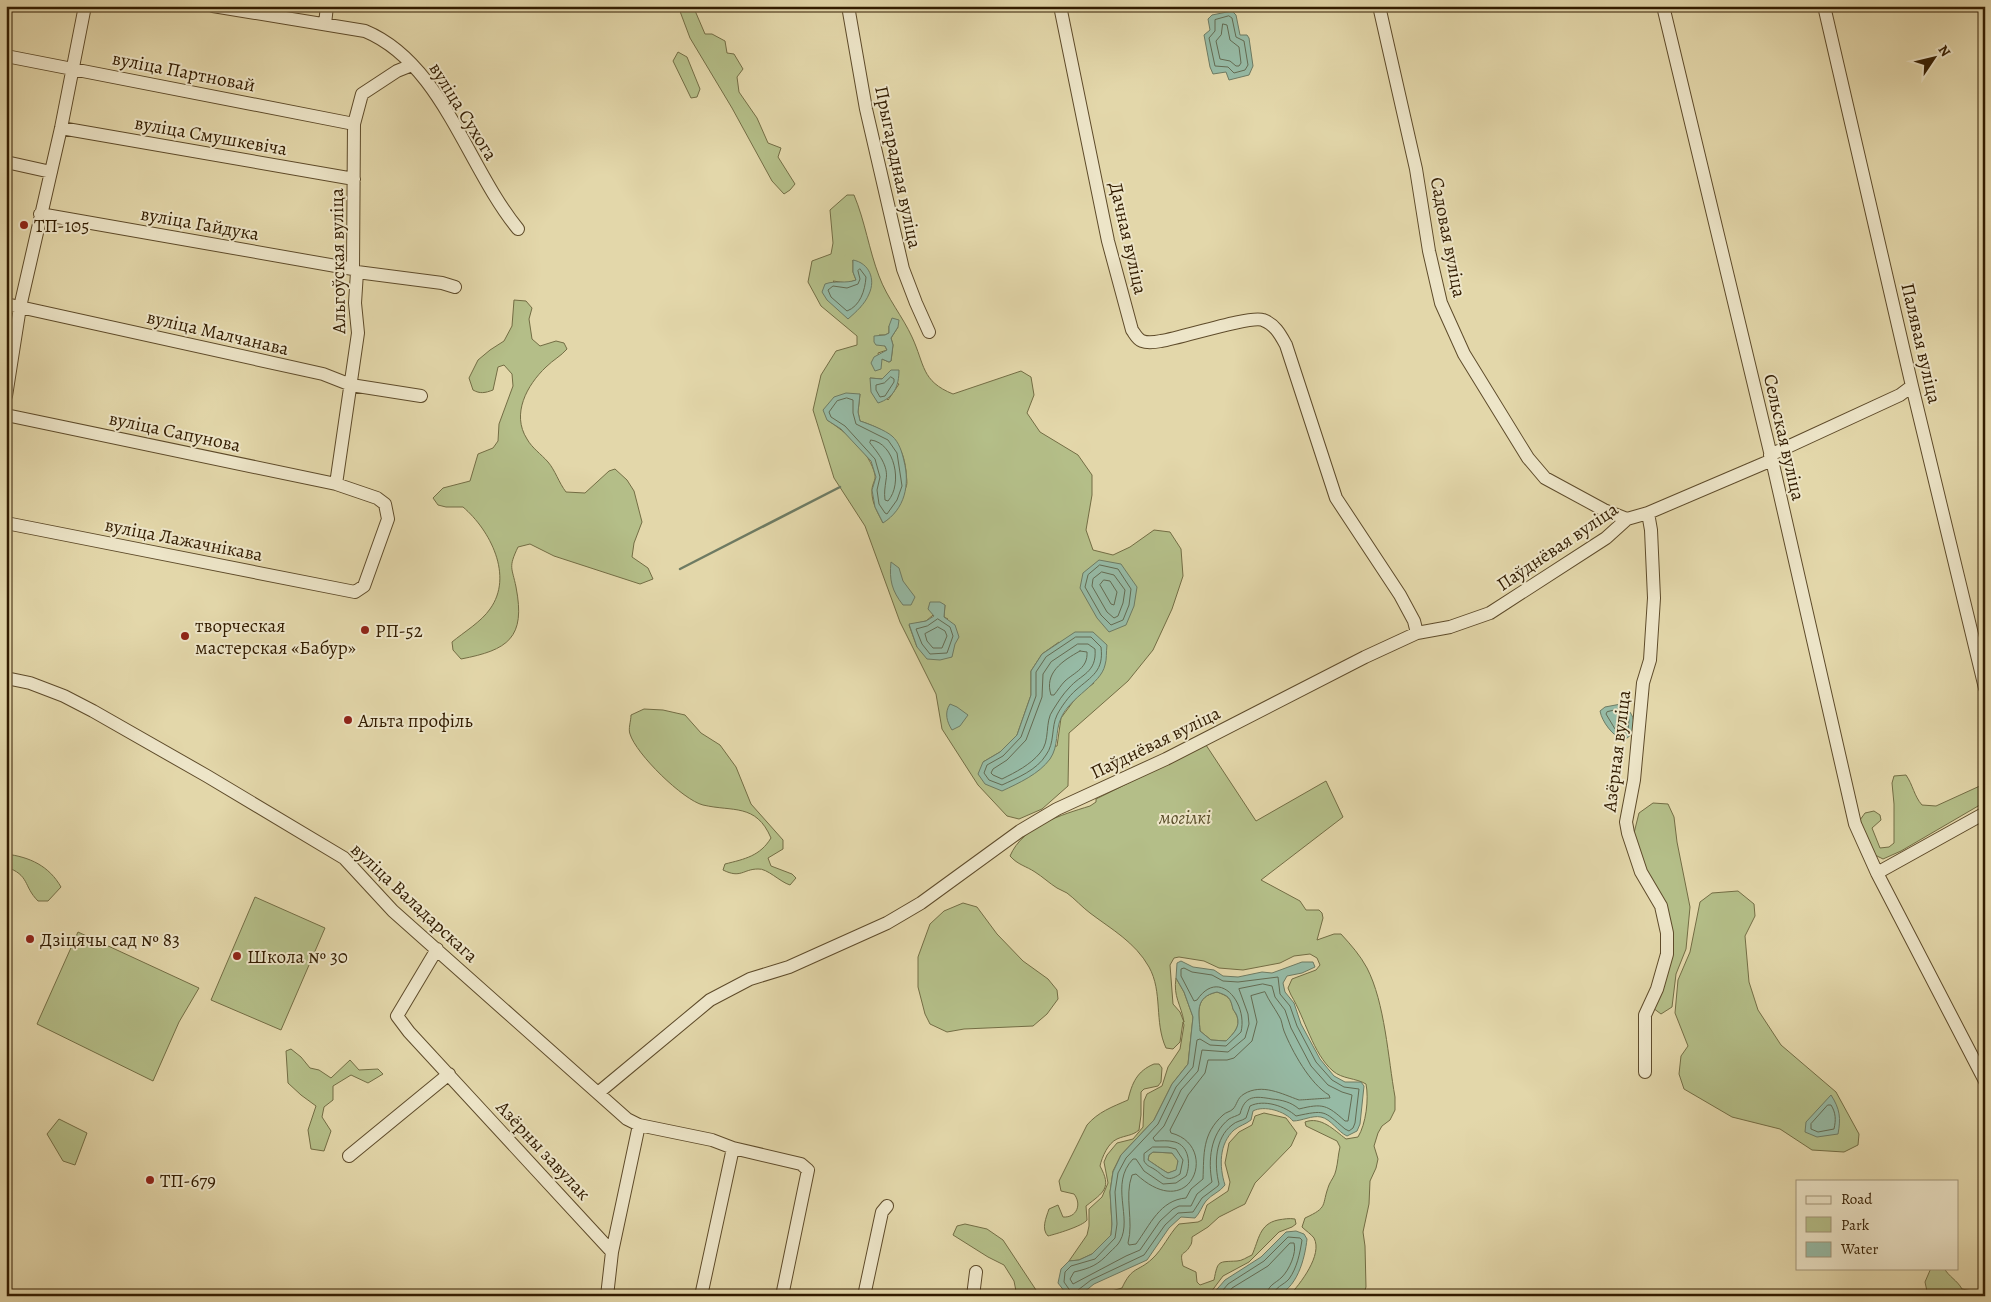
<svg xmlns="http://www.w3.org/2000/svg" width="1991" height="1302" font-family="Alegreya,serif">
	<rect width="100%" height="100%" fill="#e3d7aa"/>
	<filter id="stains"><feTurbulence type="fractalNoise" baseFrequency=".004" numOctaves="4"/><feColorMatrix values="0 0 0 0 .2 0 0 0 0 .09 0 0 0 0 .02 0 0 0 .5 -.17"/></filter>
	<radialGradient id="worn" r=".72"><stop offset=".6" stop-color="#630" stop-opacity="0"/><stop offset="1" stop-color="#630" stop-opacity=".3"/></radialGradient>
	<!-- green -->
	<path fill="#b4be88" stroke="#736d44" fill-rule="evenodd" d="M678,6H693L705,34H712L725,41L727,53L734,54L743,69L737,77L739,92L757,118L768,143L781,148L778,157L795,184L790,190L784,194L772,181L732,108L690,38Z
		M678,52L687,57L700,89L697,97L691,98L673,61Z
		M847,195H854C865,221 869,250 879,276C887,298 903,317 912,337C925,365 921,381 953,394L1021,371L1031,377L1034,395L1027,413L1040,432L1078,455L1092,475V495L1086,530L1093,550L1113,555L1130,547L1154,530L1170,532L1181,549L1183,576L1172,609L1153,650L1128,681L1069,733L1068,786L1042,809L1019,819L1007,816L978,785L942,729L936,694L900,622L865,526L834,478L813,410L821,375L836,351L857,345V336L821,306L808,282L812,261L831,254L833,243L830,210ZM853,260L860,308L833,281L847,283L856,280L853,272ZM889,326L898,327L891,338L893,345L891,361L889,362L882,359L880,362L878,353L887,350L879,335H885L889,333ZM870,378L882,379L899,384L888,400ZM860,394L858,412L860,421C887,430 903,441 906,471C906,476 908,483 906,487C903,497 890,513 883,523C878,513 871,502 872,490C872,484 876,480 875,475C870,452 846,432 827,420ZM945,605L944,617L948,619L917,647L909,625L926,621ZM1059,642L1094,683L1078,695L1061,718L1057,746L983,762L1000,752L1017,735L1031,695V671L1042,654Z
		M514,300L526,301L532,308L529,319L532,339L540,346L556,341L564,343L567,349C561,356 553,360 546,367C527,385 511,414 527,439C532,448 541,454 548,462C555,470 559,483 566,492L585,493L609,471L615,469L627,480L634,491L642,522L634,543L632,557L648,568L653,579L640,584L554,556L530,544L518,547C508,568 512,567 516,587C526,638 508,650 461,659L453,650L452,642C464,632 481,622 490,609C514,576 490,530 463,507H446L438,505L433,498L443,488L470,481L478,454L493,448L498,441L499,424L513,386L512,374L504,365L498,367L493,390C485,393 480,394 473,390L469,378L478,360L490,350L504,341L512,326Z
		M644,709L663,710L685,715L701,733L720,745L736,767L751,804L783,840V849L768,858L771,866L792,874L796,878L790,885C780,882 767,868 758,869C743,869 741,879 723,870L725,864C745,859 760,856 771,838C756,803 733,812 703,805C683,800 636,754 630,734C628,729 631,721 631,715Z
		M1206,745L1256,821L1326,781L1343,817L1261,880L1300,901L1306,910H1319L1322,913L1323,918L1317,940L1334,934H1341C1351,945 1360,955 1367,968C1385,1003 1388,1058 1395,1097V1110L1390,1120L1382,1126L1378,1133L1374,1146L1378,1159L1376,1168L1370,1181L1369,1204L1363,1232L1365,1246L1366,1287L1363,1296H1289C1300,1284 1323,1255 1314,1238C1311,1234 1306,1231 1302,1227L1305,1218C1329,1207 1321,1206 1329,1185C1331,1180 1335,1176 1336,1170C1338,1162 1338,1155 1340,1147L1337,1141L1306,1126L1305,1122C1321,1116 1334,1130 1346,1139L1358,1137C1366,1124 1369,1099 1366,1084C1356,1078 1342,1079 1333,1071C1313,1054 1305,1018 1291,995L1288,988L1292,979L1316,970L1320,965L1317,958L1310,954L1294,956L1280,963L1243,970L1219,968L1204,961L1179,957L1174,958L1170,965L1173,1004L1180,1012L1184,1022C1181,1004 1173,997 1176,978L1184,992L1193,1017L1188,1064L1172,1084L1154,1120L1121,1155L1113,1171L1110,1192L1112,1224L1111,1235L1092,1254L1079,1260L1069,1261L1087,1235L1089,1226V1209L1102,1197L1108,1183L1104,1162L1107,1155L1117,1143L1133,1139L1143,1127L1144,1101L1147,1094L1162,1086L1168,1067L1180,1049L1184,1025L1183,1022L1180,1042L1173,1049L1166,1048C1154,1022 1163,992 1149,967C1135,942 1111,929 1090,913C1082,907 1075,899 1067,893C1064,891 1060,890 1057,888C1049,883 1043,877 1035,872C1026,866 1018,865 1010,856C1023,826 1061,815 1090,806L1096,802V799Z
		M1906,775C1913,785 1914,796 1922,805L1936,806L1982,785H1985V802L1901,851L1883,859L1871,853L1860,820L1865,813L1874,811L1880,815L1881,820L1872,828L1880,848L1889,847L1894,843V804L1892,783L1894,776Z
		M1653,803L1668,804L1674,817L1677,842L1690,907L1686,949L1676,974L1672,1007L1661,1014L1653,1008L1671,944L1634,833L1639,813Z
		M6,854C30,857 49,866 61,887L48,901H38C23,886 30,875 6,867Z
		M1738,891L1754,904L1755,916L1745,936L1749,982L1758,1010L1781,1045L1836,1092L1859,1134L1858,1145L1844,1152L1812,1150L1780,1129L1732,1117L1684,1089L1679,1074L1681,1056L1688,1046L1675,1013L1678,980L1690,952L1700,902L1712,893Z
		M255,897L325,928L281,1030L211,1000Z
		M963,903L977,907L997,934L1023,961L1048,979L1057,990L1058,999L1047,1014L1033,1026L964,1029L947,1032L930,1024L925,1014L918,987V957L930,924L944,911Z
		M78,932L199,988L179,1022L153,1081L37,1024Z
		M1217,992C1228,996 1231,998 1233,1009C1234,1011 1236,1014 1237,1016C1241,1027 1233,1034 1226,1041L1211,1040L1200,1031C1199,1013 1194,997 1217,992Z
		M291,1049L301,1057L310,1068L319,1070L331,1078L350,1060L359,1070L378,1069L383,1074L368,1083L351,1075L333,1086V1100L324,1107L322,1117L331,1131L324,1151L311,1149L308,1130L316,1106L301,1095L288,1083L286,1051Z
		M1154,1064H1159L1162,1068L1161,1082L1158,1086L1144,1089L1141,1092V1115L1139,1130C1132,1136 1126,1135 1117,1139C1108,1143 1102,1157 1100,1166C1112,1188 1104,1192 1086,1206L1087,1220C1083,1226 1056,1234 1048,1236C1041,1229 1046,1218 1049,1209L1058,1205L1063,1217C1077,1218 1082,1204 1074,1194L1061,1191L1059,1181L1087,1125C1098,1112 1112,1107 1128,1100C1132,1083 1137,1071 1154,1064Z
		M1264,1113L1286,1118L1297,1133L1291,1146L1255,1183L1245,1204L1219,1217L1208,1227L1192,1237C1192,1240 1192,1244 1190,1246C1184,1257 1179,1249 1183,1266L1196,1272L1197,1282L1200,1285L1214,1280C1218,1260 1218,1262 1237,1261C1242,1261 1247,1257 1252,1255C1259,1240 1259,1224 1278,1220C1284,1219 1289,1218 1295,1219L1296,1224L1292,1227L1279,1232L1249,1262L1223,1276L1208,1296H1094L1122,1288C1132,1266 1138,1272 1152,1259C1163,1249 1169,1234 1179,1224L1198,1222L1202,1220L1207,1205L1228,1191L1230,1182L1225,1163L1229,1143L1239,1132L1252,1125L1255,1116Z
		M59,1119L87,1133L75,1165L63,1161L47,1134Z
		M1153,1152L1172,1153L1178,1160L1177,1170L1168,1173C1164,1171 1151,1162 1148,1160L1149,1155Z
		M965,1224L987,1229L1003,1240L1040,1296H1017L1014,1281L1004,1265L988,1257L953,1235L957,1226Z
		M1931,1268H1944C1949,1277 1957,1280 1962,1289L1982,1293L1985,1296H1928L1925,1282Z"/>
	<!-- water -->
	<path fill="#96baa5" stroke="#6e7b63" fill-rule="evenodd" d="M1232,11L1236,15L1240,35H1247L1249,38L1253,66L1249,75L1229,80L1226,72L1213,74L1210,67L1204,35L1210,30L1208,19L1212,15Z
		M853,260C869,263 876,279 869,294C865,304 856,312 848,319L827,300L822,292L825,284C836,280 845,284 856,280L853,272Z
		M892,318L899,320L898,327L891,338L893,345L891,361L889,362L882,359L881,369L875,371L871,363L874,357L887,350L885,346L876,345L874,342V336L885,335L889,333V326Z
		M891,370H899C899,386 894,398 878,403L871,392L870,378L882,379Z
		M846,393L860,394L858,412L860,421C869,424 885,430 892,436C899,442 902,452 904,461C910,485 905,509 883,523L875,507L872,490L876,477L871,461L841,429L827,420L823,410L834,397Z
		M1099,560L1121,564L1137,587L1134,606L1126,625L1109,632L1097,618L1080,588L1083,573Z
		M891,562L899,568L903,581L915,597L911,605H903C892,591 889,580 891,562Z
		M930,602H940L945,605L944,617L955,625L959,637L955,644L952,657L940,660L927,659L917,647L909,624L926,621L934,616L928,609Z
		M1075,632H1093L1107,645C1106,652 1107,659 1105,665C1101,684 1070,697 1061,718C1055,731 1059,746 1050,759C1039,774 1019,783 1002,791L985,784L978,774L983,762L1000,752L1017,735L1031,695V671L1042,654Z
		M950,704L957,707L968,715L960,726L952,730C947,722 944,713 950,704Z
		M1621,704C1636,712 1640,734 1623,740C1613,736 1602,722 1600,711L1605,707Z
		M1181,961L1193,967L1214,970L1223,976L1238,977L1262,972L1272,973L1302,962H1313L1315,967L1302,973L1287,976L1283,983L1285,992L1294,1003L1301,1024L1320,1059L1334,1076L1345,1082H1361L1364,1086L1360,1124L1357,1131L1347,1136C1338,1132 1331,1119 1321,1117C1312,1115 1302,1121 1293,1121C1285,1111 1264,1105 1253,1111L1251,1120C1246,1124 1239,1126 1234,1130C1219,1144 1219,1166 1225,1185C1220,1192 1212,1194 1206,1201C1202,1206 1200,1213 1195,1218L1181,1217L1169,1228L1147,1260L1094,1284L1079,1296H1068L1058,1283L1061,1269L1069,1261L1079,1260L1092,1254L1111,1235L1112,1224L1110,1192L1113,1172L1121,1155L1154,1120L1172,1084L1188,1064L1193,1017L1184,992L1176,978L1177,963ZM1217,992C1229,996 1230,997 1233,1009C1234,1011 1236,1013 1237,1016C1241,1027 1233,1034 1226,1041L1211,1040L1200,1031C1199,1013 1194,997 1217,992ZM1153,1152L1172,1153L1178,1161L1176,1170L1168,1173C1164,1171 1151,1162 1148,1160L1149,1155Z
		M1831,1095C1840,1109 1841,1118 1838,1134L1817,1137L1805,1132L1806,1122Z
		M1296,1231L1304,1234L1307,1239C1305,1258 1297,1291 1274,1296C1259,1299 1228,1296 1211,1296L1225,1280L1261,1257L1286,1232Z"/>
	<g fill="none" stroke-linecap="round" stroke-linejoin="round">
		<!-- shore -->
		<path stroke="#646b52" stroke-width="1" d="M1229,16L1232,18L1236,37L1244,41L1248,65L1245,70L1234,73L1228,67L1215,66L1209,38L1215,31V20Z
			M1223,24L1227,25L1230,40L1239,47L1241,63L1239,66H1236L1230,61L1220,59L1216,41L1221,35Z
			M860,269L866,277C865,291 860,306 847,311L831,297L828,290L833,286L847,288L858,284L860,279L858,271Z
			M891,377L894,379V382L885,396L880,397L876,390V385L884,383Z
			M847,398L853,400V413L856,424L888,440L897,453L902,486L897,500L887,514L885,513L879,504L877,490L880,477L875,459L845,426L831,417L829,412L837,401Z
			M871,440C895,443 903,484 888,501L885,500C884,492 885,488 886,480C889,466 878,453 870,443Z
			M1100,565L1118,569L1131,589L1129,605L1123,620L1111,625L1101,615L1085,587L1088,575Z
			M1102,572L1114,575L1125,590L1123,603L1118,616L1114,618L1107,612L1092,586L1093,579Z
			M1104,580L1110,581L1117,592L1114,605L1111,604L1100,585Z
			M938,619L950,627L953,636L947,653L930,654L922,644L916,629L927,626Z
			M938,627L945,631L947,636L942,648H933L927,641L925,634Z
			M1076,637H1091L1101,647C1104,671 1092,676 1076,690C1069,696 1061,707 1057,715C1051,727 1055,743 1046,755C1037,770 1017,778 1002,785L989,780L984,773L987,765L1003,756L1021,737L1036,696V672L1046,657Z
			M1078,644H1088L1095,649C1097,673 1081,674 1069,688C1063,694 1058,702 1053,710C1044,722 1051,741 1040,753C1030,765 1016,772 1002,779L993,775L991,773L993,769L1007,760L1026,740L1042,697L1043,674L1051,662Z
			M1080,651L1087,652C1088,668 1075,672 1065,681C1061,685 1058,690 1054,695H1051C1044,673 1062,661 1080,651Z
			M1620,709L1626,712L1629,720L1628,730L1623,734L1615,729L1606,714L1607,712Z
			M1263,984L1272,986L1275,997L1285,1010L1291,1028L1311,1066L1328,1085L1342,1092L1352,1095L1348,1121H1345C1327,1105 1323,1103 1299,1109C1291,1102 1282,1100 1272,1099C1255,1096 1245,1095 1240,1114C1237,1116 1232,1117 1229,1119C1210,1134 1208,1161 1212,1182L1197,1194L1191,1206H1179L1173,1209L1160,1221L1140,1250L1126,1256L1073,1284L1070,1279L1074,1272C1091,1268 1098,1265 1110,1252C1113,1249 1118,1245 1120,1241C1133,1218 1109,1184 1133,1159H1136L1144,1171L1163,1184L1176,1183L1186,1176C1191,1164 1189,1146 1175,1142C1168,1140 1161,1141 1155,1141L1153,1138L1164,1126L1181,1090L1198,1071L1202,1050L1228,1052L1245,1038L1249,1024L1248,1014L1239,989Z
			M1265,992C1269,1001 1274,1007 1279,1016C1282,1020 1282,1026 1284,1031C1292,1051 1310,1084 1329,1095L1330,1098C1328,1098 1301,1100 1299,1100C1282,1094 1262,1083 1244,1094C1237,1098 1237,1105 1233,1109C1230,1112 1226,1112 1223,1115C1202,1134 1204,1154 1203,1179L1191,1189L1186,1198C1160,1200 1150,1225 1136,1244L1129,1245L1128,1243C1134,1221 1124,1197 1132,1175L1136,1174C1192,1226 1220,1145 1171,1133L1170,1130L1188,1095L1205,1073L1208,1060H1227L1234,1058L1252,1041L1257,1022L1251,996Z
			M1828,1105H1831C1836,1113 1836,1120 1834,1129L1818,1132L1811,1129V1124Z
			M1153,1147H1168L1176,1149L1183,1160L1180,1174C1166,1184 1164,1175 1154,1169C1149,1166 1147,1166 1144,1161V1154Z
			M1071,1296V1292L1064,1282L1065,1272L1071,1266L1095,1259L1115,1238L1117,1224L1115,1192L1118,1173L1126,1158L1158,1124L1176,1087L1193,1067L1197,1040L1200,1039L1210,1045L1226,1046L1241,1032C1248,1003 1219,967 1197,1000L1194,1001L1181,976V969L1184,968L1192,972L1212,975L1223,981L1238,982L1278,977L1280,994L1290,1006L1297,1026L1316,1062L1332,1080L1344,1087L1359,1089L1355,1123L1353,1128L1349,1131L1345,1129C1323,1110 1325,1110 1296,1116C1285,1106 1264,1099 1250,1106L1246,1118C1242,1121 1236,1121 1232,1125C1215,1138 1214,1164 1219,1184L1218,1186L1202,1198L1193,1212L1178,1213L1165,1225L1144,1255L1091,1280L1078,1290L1076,1296
			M1218,1296L1228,1284L1264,1261L1288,1237L1300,1238L1302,1240C1300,1253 1297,1268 1289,1279C1284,1285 1274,1287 1273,1296
			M1226,1296L1232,1288L1268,1266L1290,1243H1294C1297,1253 1289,1270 1282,1277C1275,1284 1267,1285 1267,1296"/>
		<!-- stream -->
		<path stroke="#6e7b63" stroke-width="2.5" d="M680,569L840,487"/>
		<defs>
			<path id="minor" d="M213,6L365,31C442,63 467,167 518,229
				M848,6L866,109L903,269L916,303L929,332
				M1060,6L1108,241L1132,330C1135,334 1137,339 1142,341C1147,343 1156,342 1161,341C1182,338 1250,315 1263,320C1275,324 1281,336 1286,345L1336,498L1400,595L1414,621L1417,633
				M1379,6L1416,169L1429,251L1441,303L1464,354L1528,458L1545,478L1604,510L1627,519
				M1663,6L1772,460L1855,824L1877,873L1985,1081
				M1824,6L1912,386L1985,688
				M325,24L327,6
				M6,56L354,124
				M61,128L354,179
				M6,162L51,172
				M40,214L353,269
				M357,272L442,283L455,287
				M6,304L323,374L351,385L421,396
				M6,396L20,307L61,128L85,6
				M6,415L336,484L377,498L385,504L388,519L364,586L355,592L6,523
				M1770,455L1900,395L1912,386
				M336,484L358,333L355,303L357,272L353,269L354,124L362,94L397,71L412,65
				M6,678L30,683L64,696L93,711L207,776L344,858L393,911L627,1119L639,1125L712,1140L733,1148L801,1164L808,1170L782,1296
				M1877,873L1985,813
				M437,949L397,1016L409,1032L612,1252
				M1645,1072V1015L1657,989L1667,954V933L1661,906L1641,872L1628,833L1626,822L1634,780L1643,683L1650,660L1654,598L1651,530L1648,513
				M598,1093L710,1000L750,979L789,967L887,923L921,903L1020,831L1057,809L1166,759L1365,657L1417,633L1450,627L1490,613L1606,538L1627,519L1648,513L1772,460
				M349,1156L449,1074
				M607,1296L612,1252L639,1125
				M701,1296L733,1148
				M864,1296L882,1212L887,1206
				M973,1296L976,1272"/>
		</defs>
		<!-- minor casing -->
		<use href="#minor" stroke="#5e4b2a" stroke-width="14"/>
		<!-- minor -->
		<use href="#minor" stroke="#ede5c8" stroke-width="12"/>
	</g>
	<!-- markers -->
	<g fill="#8f2418" stroke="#ede5c8" stroke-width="2">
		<circle cx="24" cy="225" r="5"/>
		<circle cx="365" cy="630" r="5"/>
		<circle cx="185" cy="636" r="5"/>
		<circle cx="348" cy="720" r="5"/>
		<circle cx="30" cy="939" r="5"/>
		<circle cx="237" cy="956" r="5"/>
		<circle cx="150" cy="1180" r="5"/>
	</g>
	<g text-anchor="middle" stroke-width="4" stroke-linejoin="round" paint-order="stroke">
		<!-- street labels -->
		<g font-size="19" fill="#321c00" stroke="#ede5c8">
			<text transform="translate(184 71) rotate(11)" y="7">вуліца Партновай</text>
			<text transform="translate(464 111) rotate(58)" y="7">вуліца Сухога</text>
			<text transform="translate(211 135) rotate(10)" y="7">вуліца Смушкевіча</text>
			<text transform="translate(899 167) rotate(78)" y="7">Прыгарадная вуліца</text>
			<text transform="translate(200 223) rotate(10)" y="7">вуліца Гайдука</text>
			<text transform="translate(1449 237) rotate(79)" y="7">Садовая вуліца</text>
			<text transform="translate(1129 238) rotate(77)" y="7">Дачная вуліца</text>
			<text transform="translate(337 261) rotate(-91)" y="7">Альгоўская вуліца</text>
			<text transform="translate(218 332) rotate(13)" y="7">вуліца Малчанава</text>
			<text transform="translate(1922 343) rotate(77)" y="7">Палявая вуліца</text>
			<text transform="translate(175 431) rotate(12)" y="7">вуліца Сапунова</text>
			<text transform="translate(1785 437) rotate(77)" y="7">Сельская вуліца</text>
			<text transform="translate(184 539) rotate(11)" y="7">вуліца Лажачнікава</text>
			<text transform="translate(1557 546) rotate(-34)" y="7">Паўднёвая вуліца</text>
			<text transform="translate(1155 742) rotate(-26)" y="7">Паўднёвая вуліца</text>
			<text transform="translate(1616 751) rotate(-83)" y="7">Азёрная вуліца</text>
			<text transform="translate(415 902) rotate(43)" y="7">вуліца Валадарскага</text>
			<text transform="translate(544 1150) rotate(47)" y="7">Азёрны завулак</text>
		</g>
		<!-- poi labels -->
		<g font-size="19" fill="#321c00" stroke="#ede5c8" text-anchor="start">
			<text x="34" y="232">ТП-105</text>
			<text x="195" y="632">творческая<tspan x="195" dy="22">мастерская «Бабур»</tspan></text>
			<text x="375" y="637">РП-52</text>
			<text x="358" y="727">Альта профіль</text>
			<text x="40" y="946">Дзіцячы сад № 83</text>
			<text x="247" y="963">Школа № 30</text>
			<text x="160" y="1187">ТП-679</text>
		</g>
		<!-- park labels -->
		<g font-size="19" font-style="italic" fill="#594d29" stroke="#ede5c8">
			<text x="1185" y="824">могілкі</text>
		</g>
	</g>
	<!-- margin -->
	<rect width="1991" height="1302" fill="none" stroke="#e3d7aa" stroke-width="25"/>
	<rect x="8" y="8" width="1976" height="1287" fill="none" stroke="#321c00" stroke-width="2.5"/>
	<rect x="12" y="12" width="1966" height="1277" fill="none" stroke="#321c00"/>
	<!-- legend -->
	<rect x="1796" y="1180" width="162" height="90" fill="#ede5c8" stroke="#a29578"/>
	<rect x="1806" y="1196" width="25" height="8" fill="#ede5c8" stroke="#a29578"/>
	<text x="1841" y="1204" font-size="15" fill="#321c00">Road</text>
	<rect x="1806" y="1217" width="25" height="15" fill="#b4be88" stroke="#a29578"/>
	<text x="1841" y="1230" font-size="15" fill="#321c00">Park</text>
	<rect x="1806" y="1242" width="25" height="15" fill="#96baa5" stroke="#a29578"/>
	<text x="1841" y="1254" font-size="15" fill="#321c00">Water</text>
	<!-- north arrow -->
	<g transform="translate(1934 58) rotate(55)" stroke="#ede5c8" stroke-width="4" paint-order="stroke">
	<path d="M0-4L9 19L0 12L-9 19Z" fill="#321c00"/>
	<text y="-8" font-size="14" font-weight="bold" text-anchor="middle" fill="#321c00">N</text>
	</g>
	<rect width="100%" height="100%" filter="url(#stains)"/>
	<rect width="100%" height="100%" fill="url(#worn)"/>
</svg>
